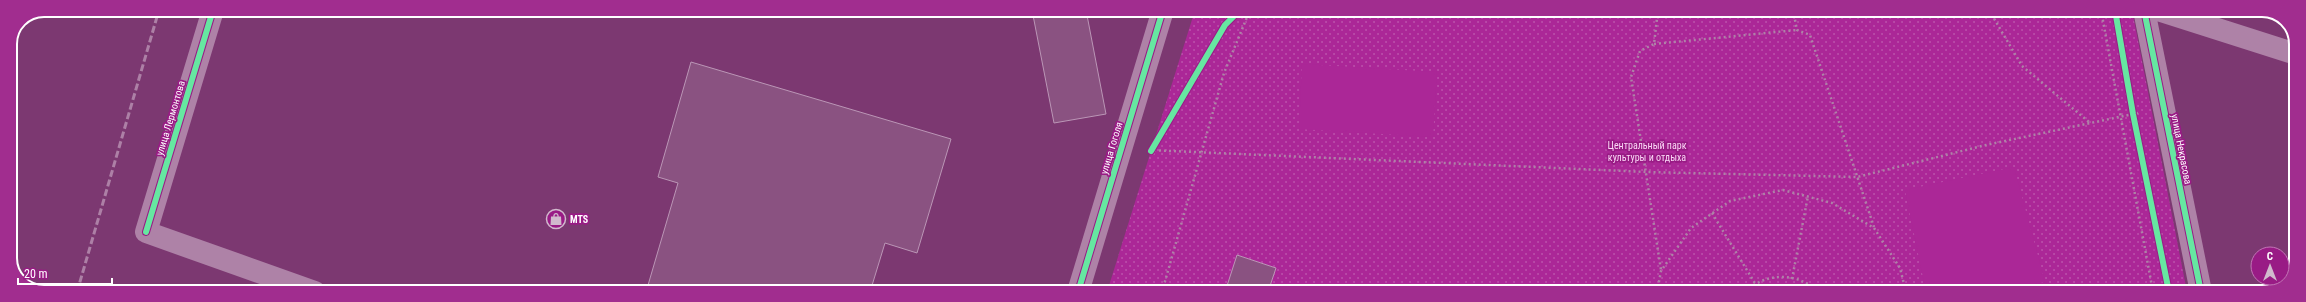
<svg xmlns="http://www.w3.org/2000/svg" width="2306" height="302" font-family="'Roboto Condensed',sans-serif">
	<defs>
		<pattern id="grass-dots" width="8" height="8" patternUnits="userSpaceOnUse"><rect width="8" height="8" fill="#ab2797"/><path d="M2 2h.1M6 6h.1" fill="none" stroke="#bc52ac" stroke-width="1.8" stroke-linecap="round"/></pattern>
	</defs>
	<rect width="100%" height="100%" fill="#7c3871"/>
	<!-- grass -->
	<path fill="url(#grass-dots)" d="M1195,10H2132L2187,292H1107Z"/>
	<!-- pitch -->
	<path fill="#ab2797" d="M1302,64L1437,72L1433,137L1299,129Z
		M2014,167L2045,282L1999,292H1926L1905,190Z"/>
	<!-- building -->
	<path fill="#8a5281" stroke="#bb96b6" d="M1032,10H1086L1106,114L1054,123Z
		M691,62L951,139L917,253L885,243L870,292H646L678,183L658,177Z
		M1237,255L1276,268L1268,292H1225Z"/>
	<g fill="none" stroke-linecap="round" stroke-linejoin="round">
		<!-- path -->
		<path stroke="#ae82a7" stroke-width="2.5" stroke-dasharray="2 3" stroke-linecap="butt" d="M1658,10L1654,44L1640,51L1631,77L1661,270
			M1793,10L1797,30L1810,35L1874,227
			M1989,10L2022,66L2089,122
			M2101,10L2153,292
			M1250,11L1259,10
			M1654,44L1797,30
			M1149,150L1647,172L1857,177L1986,145L2138,113
			M1712,213L1756,285
			M1792,279L1808,196
			M1162,292L1224,73L1250,10
			M1657,292L1661,271L1691,228L1730,201L1783,190L1832,203L1874,228L1900,268L1906,292
			M1746,292C1764,272 1799,272 1818,292"/>
		<!-- minor -->
		<path stroke="#ae82a7" stroke-width="22" d="M213,10L146,232L315,292
			M2144,10L2201,292
			M2158,10L2296,54
			M1078,292L1163,10"/>
		<!-- rail -->
		<path stroke="#ad80a6" stroke-width="3" stroke-dasharray="7 3" stroke-linecap="butt" d="M77,292L159,10"/>
		<defs>
			<path id="cycleway" d="M2115,10L2133,114L2169,292
				M2144,10L2201,292
				M1151,151L1225,25L1240,10
				M146,232L213,10
				M1078,292L1163,10"/>
		</defs>
		<!-- cycleway casing -->
		<use href="#cycleway" stroke="#991b85" stroke-width="8"/>
		<!-- cycleway -->
		<use href="#cycleway" stroke="#66e7a1" stroke-width="6"/>
	</g>
	<!-- icons -->
	<defs>
		<symbol id="shop-ring" viewBox="-11 -11 22 22"><circle r="9.5" fill="#991b85" stroke="#d1b9cd" stroke-width="1.5"/><path d="M-5-2.5h2.3a2.7 3.5 0 0 1 5.4 0H5L5.5 6h-11ZM-1.5-2.5h3a1.5 2.3 0 0 0-3 0Z" fill="#d1b9cd"/></symbol>
	</defs>
	<g fill-rule="evenodd">
		<use href="#shop-ring" x="545" y="208" width="22" height="22"/>
	</g>
	<g text-anchor="middle" stroke-width="3.5" stroke-linejoin="round" paint-order="stroke">
		<!-- street labels -->
		<g font-size="10" fill="#fff" stroke="#991b85">
			<text transform="translate(170 118) rotate(-73)" y="4">улица Лермонтова</text>
			<text transform="translate(1111 148) rotate(-73)" y="4">улица Гоголя</text>
			<text transform="translate(2182 149) rotate(79)" y="4">улица Некрасова</text>
		</g>
		<!-- park labels -->
		<g font-size="10" fill="#fbd7f6" stroke="#991b85">
			<text x="1647" y="149">Центральный парк<tspan x="1647" dy="12">культуры и отдыха</tspan></text>
		</g>
		<!-- poi labels -->
		<g font-size="10" font-weight="bold" fill="#fff" stroke="#991b85" text-anchor="start">
			<text x="570" y="223">MTS</text>
		</g>
	</g>
	<!-- crop -->
	<path d="M0 0H2306V302H0ZM44 17H2262A27 27 0 0 1 2289 44V258A27 27 0 0 1 2262 285H44A27 27 0 0 1 17 258V44A27 27 0 0 1 44 17Z" fill="#a12d8f" fill-rule="evenodd"/>
	<path fill="none" stroke="#fff" stroke-width="2" d="M44 17H2262A27 27 0 0 1 2289 44V258A27 27 0 0 1 2262 285H44A27 27 0 0 1 17 258V44A27 27 0 0 1 44 17Z"/>
	<!-- north arrow -->
	<g transform="translate(2270 266)"><circle r="19" fill="#991b85" stroke="#c276b6"/>
	<path d="M0-3L7 15L0 10L-7 15Z" fill="#d1b9cd"/>
	<text y="-6" font-size="11" font-weight="bold" text-anchor="middle" fill="#ffffff">С</text>
	</g>
	<!-- scale -->
	<path d="M18 278v6h94v-6" fill="none" stroke="#ffffff" stroke-width="2"/>
	<text x="24" y="278" font-size="12" fill="#ffffff" stroke="#991b85" stroke-width="3" paint-order="stroke">20 m</text>
</svg>
